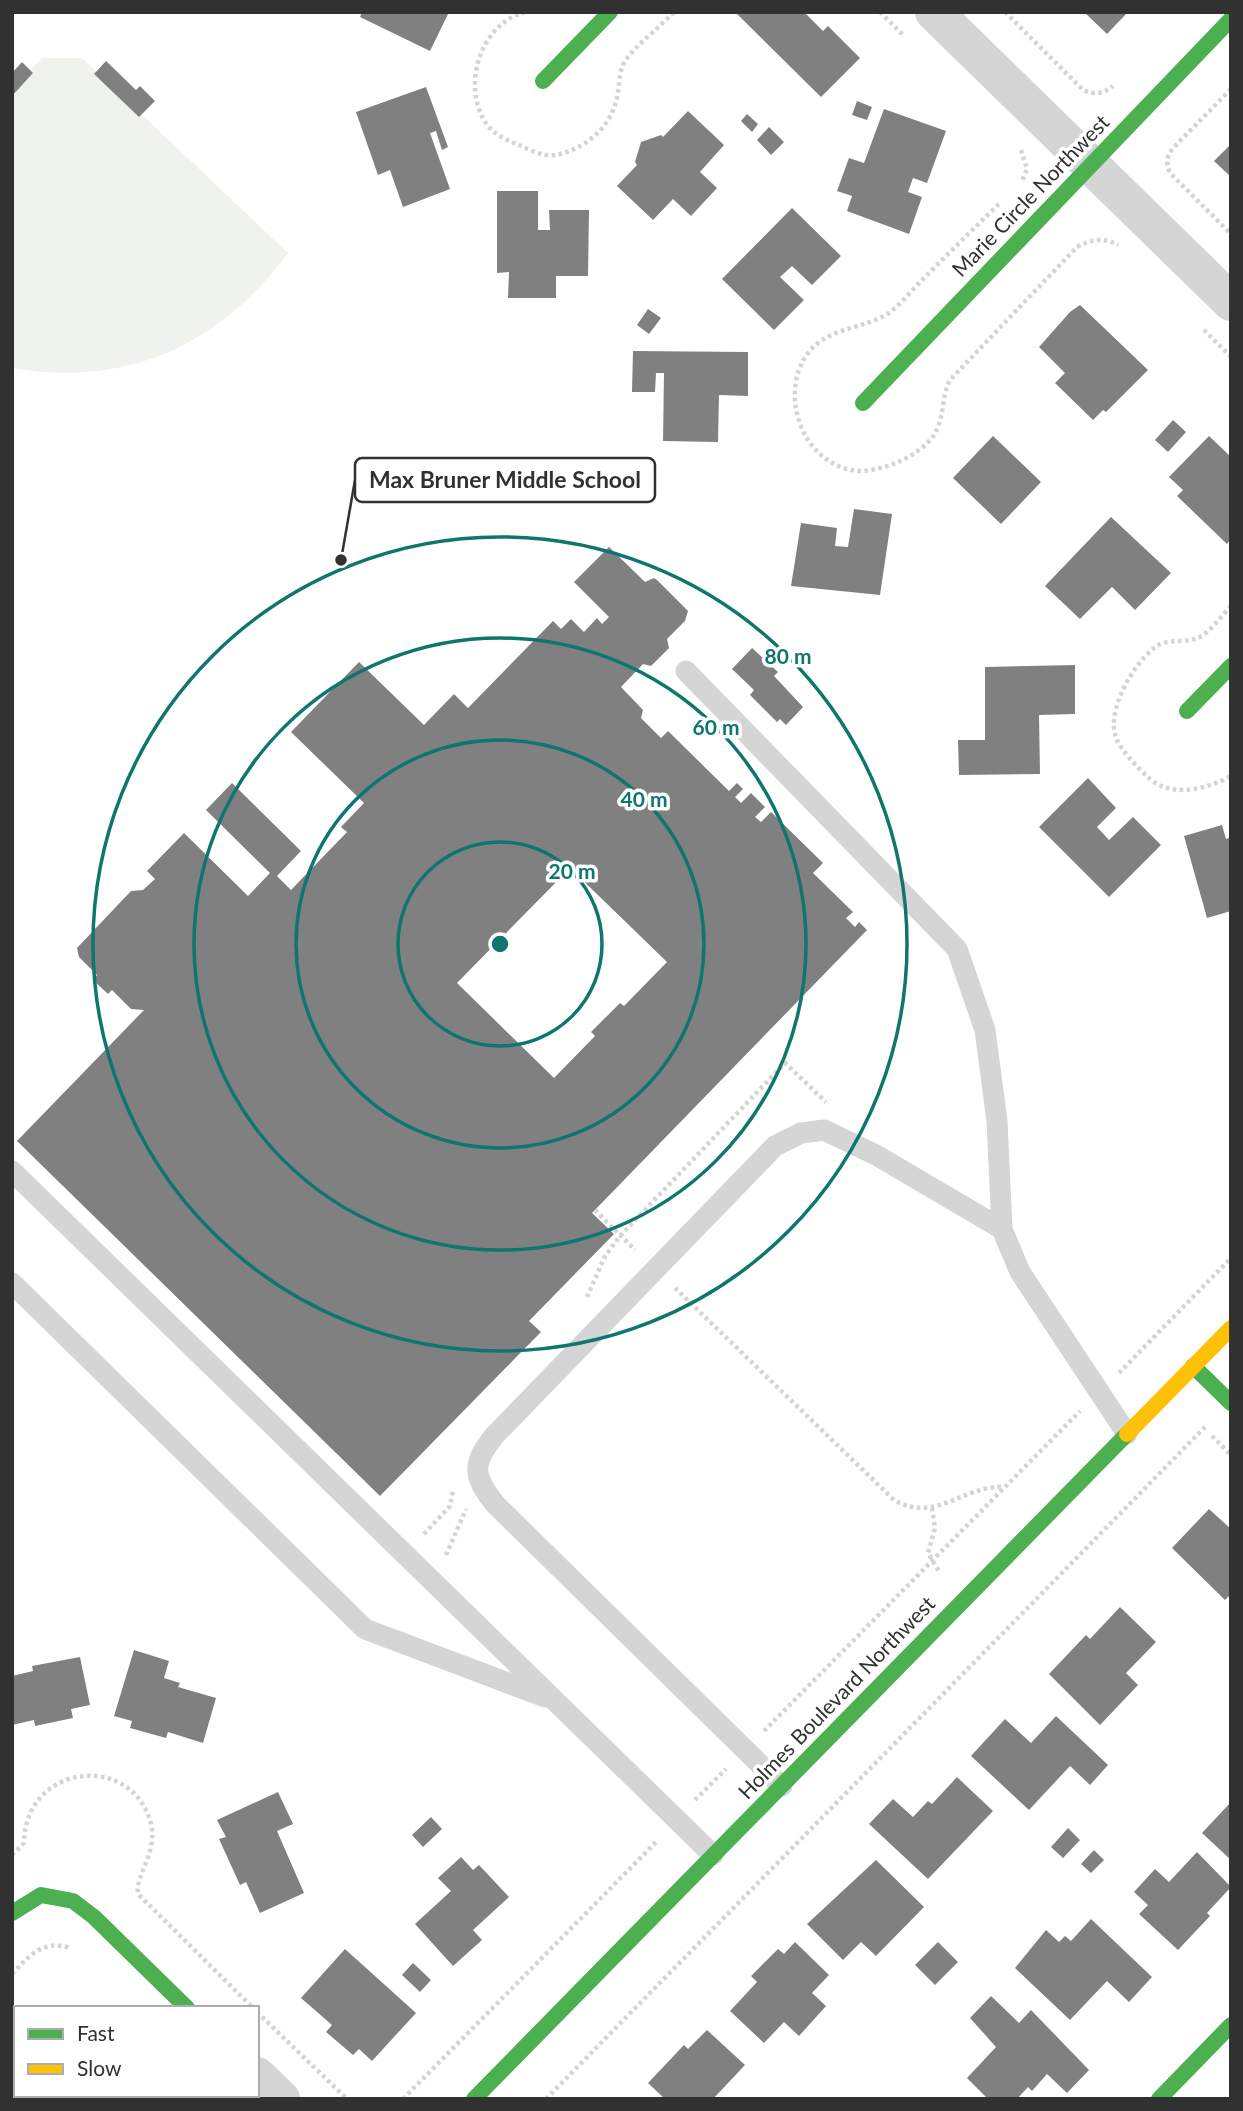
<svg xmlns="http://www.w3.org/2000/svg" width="1243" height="2111" font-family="Lato,sans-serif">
	<rect width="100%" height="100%" fill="#fff"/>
	<!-- green -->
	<path fill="#f0f3ed" d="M42,58H82L288,253C220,345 126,388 12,368V90Z"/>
	<!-- building -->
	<path fill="#808080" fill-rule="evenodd" d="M362,12H449L430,51L360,17Z
		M735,12H804L823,31L828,26L860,58L821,97Z
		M1084,12H1128L1107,34Z
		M106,61L136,90L140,86L155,101L139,117L94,74Z
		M22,62L33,73L12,96V73Z
		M426,87L448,147L442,150L436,131L430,133L450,189L403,207L390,170L378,175L356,112Z
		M857,101L872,107L867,120L852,115Z
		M884,109L946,131L927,183L913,178L908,192L922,197L909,234L847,211L852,196L837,191L849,158L864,163Z
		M688,111L724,145L700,172L717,188L691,216L673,199L653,220L617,186L637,165L635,162L641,142L661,135L663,137Z
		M747,114L758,124L752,132L741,121Z
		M769,127L784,142L771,155L757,140Z
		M1231,144V177L1214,161Z
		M497,191H538V230H550L549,210H589L588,276H556V298H508L509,272L497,273Z
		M792,208L841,256L812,285L792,266L780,277L804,300L774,330L722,279Z
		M1080,305L1148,370L1106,412L1103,410L1093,420L1055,383L1065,373L1039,347L1070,312Z
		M648,309L661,318L649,334L637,325Z
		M633,351L748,352V396L719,395L718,442L663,441L664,373H656L655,392H632Z
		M1173,420L1186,432L1168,452L1155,440Z
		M993,436L1041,482L1001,524L953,478Z
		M1209,436L1231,457V539L1227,544L1177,496L1183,490L1169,477Z
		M854,509L892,514L880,595L791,586L801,523L837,528L835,546L848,547Z
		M1111,517L1171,573L1135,610L1112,587L1080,619L1045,586Z
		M609,547L645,582L654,578L657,580L688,611L685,621L667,639L669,648L651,666L643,664L621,687L643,710L641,718L661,738L668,731L729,791L737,783L743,789L735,797L741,803L751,793L765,807L755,817L761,822L771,812L823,863L813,873L853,912L846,918L855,927L859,922L867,930L592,1213L614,1234L529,1321L541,1332L380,1496L17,1141L144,1010L131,1009L112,990L108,994L93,980L97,975L79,957L77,948L131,891L143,890L155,879L147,871L184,833L248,896L270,873L206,810L232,783L301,851L277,876L291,890L347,832L341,827L364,803L291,732L359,662L424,725L454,694L468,708L553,621L561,629L571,619L584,632L597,618L602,624L609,617L574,582ZM570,868L667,962L624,1006L620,1003L591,1032L595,1036L554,1078L457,983Z
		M752,648L778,672L774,676L803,707L786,725L780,719L777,722L750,695L754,690L732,669Z
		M1075,665V714L1039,715L1040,774L959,775L958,740H985V667Z
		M1088,778L1116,808L1097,827L1109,840L1133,817L1161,845L1109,897L1039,827Z
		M1222,825L1226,839L1231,837V911L1207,918L1184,836Z
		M1209,1509L1231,1529V1594L1225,1600L1172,1548Z
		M1120,1607L1156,1642L1126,1673L1138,1685L1100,1725L1049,1674L1086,1635L1090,1639Z
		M134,1650L169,1661L164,1678L180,1683L178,1687L216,1698L203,1743L168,1732L166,1738L130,1728L132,1721L114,1716Z
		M80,1657L90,1705L71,1709L73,1718L35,1726L34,1720L12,1725V1676L33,1671L32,1666Z
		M1056,1716L1108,1765L1090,1785L1070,1766L1029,1810L971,1756L1005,1719L1031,1743Z
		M957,1777L993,1811L928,1879L869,1824L893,1799L913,1817L928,1801L932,1804Z
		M278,1792L293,1824L277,1831L304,1893L260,1913L246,1882L240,1885L219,1839L226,1837L217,1820Z
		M1231,1802V1860L1202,1833Z
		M431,1817L442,1829L423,1847L412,1835Z
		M1068,1828L1080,1840L1063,1858L1051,1847Z
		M1094,1850L1104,1860L1091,1873L1081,1864Z
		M1197,1852L1231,1887L1207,1913L1210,1916L1178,1950L1139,1914L1148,1905L1134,1892L1155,1869L1169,1882Z
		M461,1857L473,1870L479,1865L509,1897L473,1930L482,1940L453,1966L415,1924L451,1891L438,1878Z
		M876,1860L924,1907L876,1956L861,1942L843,1960L807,1924Z
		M1091,1919L1152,1977L1129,2002L1107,1981L1070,2020L1015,1968L1046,1930L1059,1942L1065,1936L1071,1941Z
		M795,1942L829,1975L812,1993L826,2006L799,2036L784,2022L764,2043L730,2011L757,1982L751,1976L778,1949L784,1954Z
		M938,1942L958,1962L935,1985L915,1965Z
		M345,1949L416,2013L372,2061L359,2049L353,2055L326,2032L332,2025L301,1998Z
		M413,1963L431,1980L420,1992L402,1975Z
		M991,1996L1019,2023L1031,2010L1089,2070L1067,2093L1047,2074L1032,2091L1028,2087L1017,2099H988L967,2078L996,2047L970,2018Z
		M707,2030L745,2065L713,2099H665L648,2083L684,2045L688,2049Z
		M66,2095H104L103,2099H65Z"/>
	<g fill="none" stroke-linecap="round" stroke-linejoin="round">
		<!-- path -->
		<path stroke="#d4d4d4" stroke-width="4.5" stroke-dasharray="3.5 3.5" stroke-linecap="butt" d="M525,12C479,24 460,89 488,126C496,135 508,141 519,145C529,150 544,157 555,155C584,150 612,127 617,97C620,85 618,73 625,61C638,43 659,28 674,12
			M880,12L904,36
			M1005,12L1083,90C1095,95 1103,94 1113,86
			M1231,89L1174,147C1167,156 1165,161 1170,173L1231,234
			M1021,150L1027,169L1022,181
			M999,204C973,229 948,254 923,279C912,290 901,304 889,313C864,329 828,327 808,353C777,394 803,468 860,471C872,471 885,467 896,463C910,457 925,448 934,435C945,417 941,397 950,380L1077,247C1092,239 1103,237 1118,245
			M1204,330L1231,357
			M1231,606C1222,615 1211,631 1200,637C1186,644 1168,637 1154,648C1133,665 1106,710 1116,738C1123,753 1138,768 1150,779C1172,798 1207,789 1231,776
			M595,1210L635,1250
			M675,1288L894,1500C936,1524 963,1485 1004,1487
			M587,1297L605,1256L620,1236L785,1063L826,1102
			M1119,1373L1231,1258
			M1212,1436L1231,1455
			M932,1508L935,1528L928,1553L940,1573
			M424,1534L450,1506L453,1490
			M446,1555L466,1509
			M764,1731L1080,1411
			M695,1800L726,1769
			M12,1855L24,1843C25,1766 125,1752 149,1817C161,1851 135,1873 138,1894L253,2008
			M12,1974C29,1956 43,1939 70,1948
			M257,2012L347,2099
			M403,2099L658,1840
			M546,2099L1205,1427"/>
		<!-- lane -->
		<path stroke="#d5d5d5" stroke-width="21" d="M686,671L957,949L985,1030L997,1121L1002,1229
			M12,1171L713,1855
			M12,1283L365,1629L545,1697
			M782,1786L495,1504C473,1476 471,1464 495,1435L775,1146L801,1133L824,1130L876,1155L1002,1229L1020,1272L1127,1434"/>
		<!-- street -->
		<path stroke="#d5d5d5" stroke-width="38" d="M934,12L1231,302
			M257,2076L281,2099"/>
		<!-- fast -->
		<path stroke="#4caf50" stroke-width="16" d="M543,81L610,12
			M863,403L1231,19
			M1187,711L1231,666
			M1193,1366L1231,1403
			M12,1913L41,1895L73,1901L94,1917L187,2008
			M474,2099L1127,1434
			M1159,2099L1231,2025"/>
		<!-- slow -->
		<path stroke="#ffc107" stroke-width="16" d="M1127,1434L1231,1328"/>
	</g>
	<!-- distance rings -->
	<g fill="none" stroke="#0f766e" stroke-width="3.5">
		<circle cx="500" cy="944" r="102"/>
		<circle cx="500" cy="944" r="204"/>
		<circle cx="500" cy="944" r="306"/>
		<circle cx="500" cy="944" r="407"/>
	</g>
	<g text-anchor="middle" stroke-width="7" stroke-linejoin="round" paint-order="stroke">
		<!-- street labels -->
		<g font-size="21" fill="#313131" stroke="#fff">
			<text transform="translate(1031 196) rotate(-46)" y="7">Marie Circle Northwest</text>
			<text transform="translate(837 1698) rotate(-46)" y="7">Holmes Boulevard Northwest</text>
		</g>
	</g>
	<circle cx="500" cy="944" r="10" fill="#0f766e" stroke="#fff" stroke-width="3.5"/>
	<g font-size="21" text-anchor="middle" font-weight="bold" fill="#0f766e" stroke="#fff" stroke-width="7" stroke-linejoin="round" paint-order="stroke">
		<text x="788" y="664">80 m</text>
		<text x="716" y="735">60 m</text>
		<text x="644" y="807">40 m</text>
		<text x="572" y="879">20 m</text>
	</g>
	<!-- callouts -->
	<path fill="none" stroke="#313131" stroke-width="2.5" d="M341 560L355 480"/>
	<circle fill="#313131" stroke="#fff" stroke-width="2.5" cx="341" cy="560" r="7"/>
	<rect fill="#fff" stroke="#313131" stroke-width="2.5" x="355" y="458" width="300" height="44" rx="7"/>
	<g font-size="23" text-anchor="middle" font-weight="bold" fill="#313131">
		<text x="505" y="488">Max Bruner Middle School</text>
	</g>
	<!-- border -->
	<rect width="1243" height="2111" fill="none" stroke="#313131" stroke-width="28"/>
	<!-- legend -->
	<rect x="14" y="2006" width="245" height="91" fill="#ffffff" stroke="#adadad" stroke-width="2"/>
	<rect x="28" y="2029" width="35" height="10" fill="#4caf50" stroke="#adadad" stroke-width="2"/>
	<text x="77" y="2041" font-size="21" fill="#313131">Fast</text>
	<rect x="28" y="2064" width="35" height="10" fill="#ffc107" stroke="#adadad" stroke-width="2"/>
	<text x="77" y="2076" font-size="21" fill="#313131">Slow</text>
</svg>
